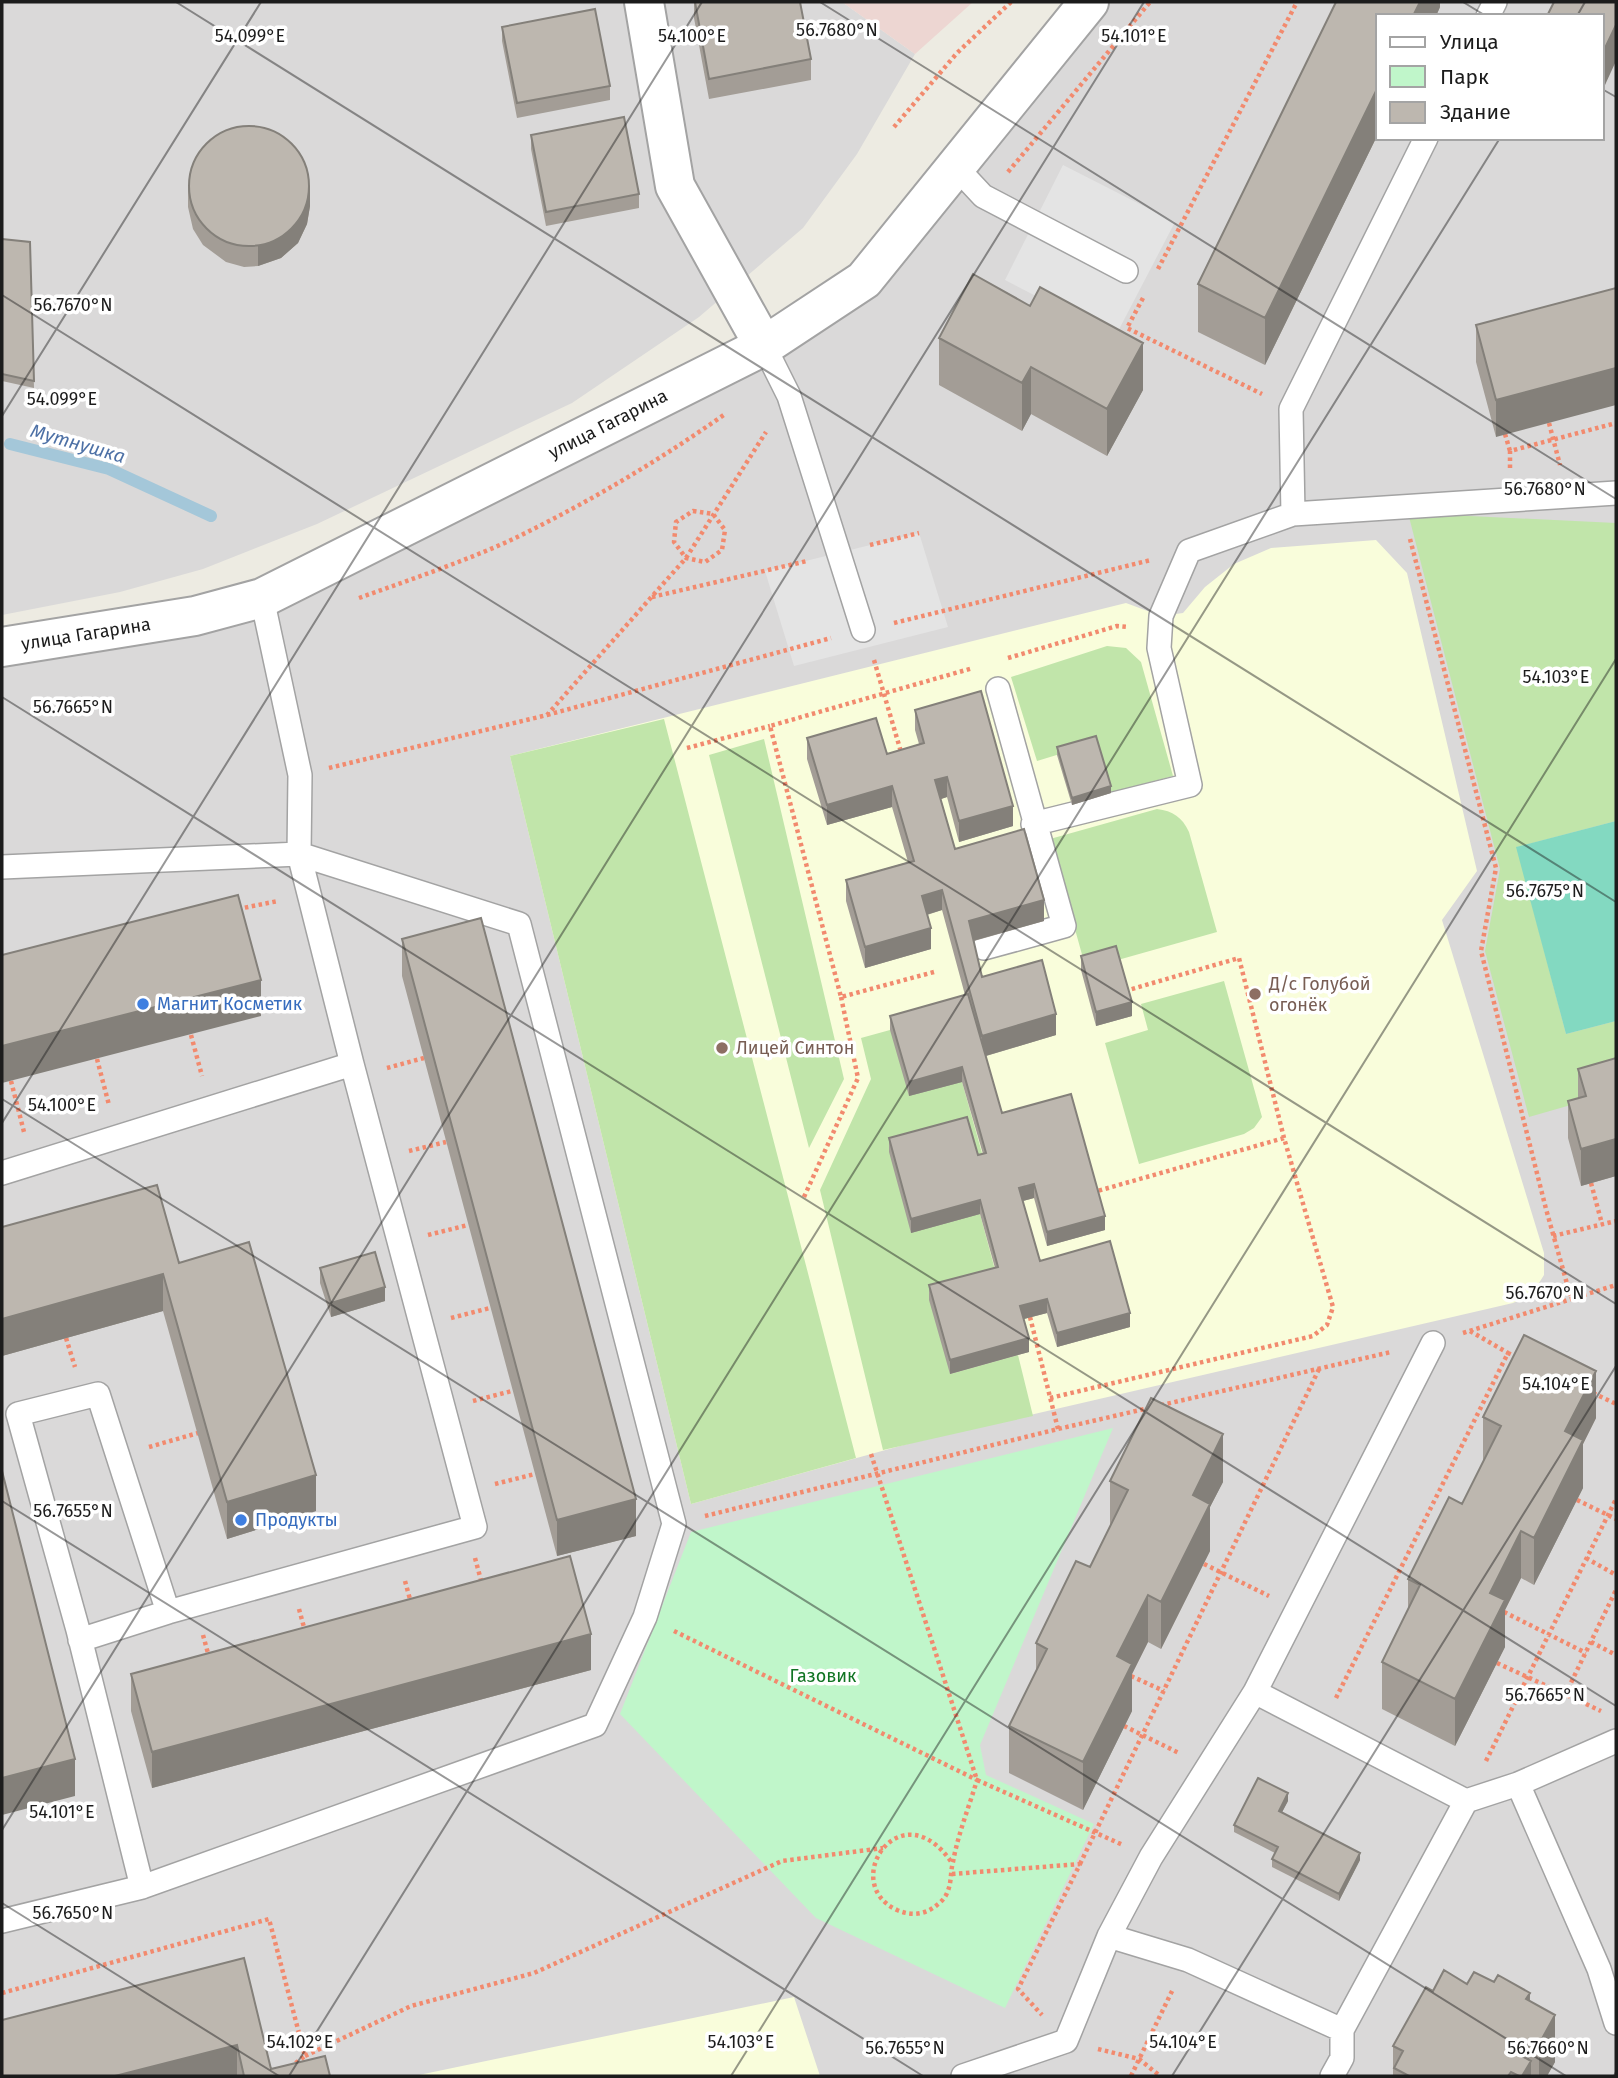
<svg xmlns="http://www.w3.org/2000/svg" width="1618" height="2078" font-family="'Fira Sans',sans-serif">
	<rect width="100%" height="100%" fill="#edebe2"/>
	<!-- residential -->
	<path fill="#dad9d9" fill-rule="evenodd" d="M2,2H842L915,54L857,154L803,228L699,317L572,403L317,524L203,569L120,592L2,615Z
		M1089,2H1616V2076H2V647L195,616L864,280ZM1378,16H1602V138H1378Z"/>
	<!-- commercial -->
	<path fill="#edd6d2" d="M842,2H973L915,54Z"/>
	<!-- education -->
	<path fill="#f9fddb" d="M1376,540L1407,573L1477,871L1442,920L1544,1253V1275L1532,1294L1513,1303L918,1441L691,1504L510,756L1126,603L1161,616L1183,613L1205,587L1234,564L1271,548Z
		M794,1997L820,2076H414Z"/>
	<!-- grass -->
	<path fill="#c1e5aa" d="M1408,513L1616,523V821L1517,847L1566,1034L1616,1021V1092L1529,1117L1485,951L1500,869Z
		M1107,646L1126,648L1141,662L1173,776L1111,793L1096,743L1037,761L1011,677Z
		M664,719L856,1458L691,1504L510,756Z
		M764,739L844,1079L809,1148L709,755Z
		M1157,809C1173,811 1182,817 1189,832L1217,932L1086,969L1050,839Z
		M1224,981L1262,1117L1254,1128L1244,1134L1139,1164L1105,1043L1148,1030L1141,1004Z
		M890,1030L962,1082L986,1167L978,1169L967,1131L890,1152L980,1214L998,1281L950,1374L1018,1355L1033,1416L883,1450L820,1190L871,1079L861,1038Z"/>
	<!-- park -->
	<path fill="#c0f6ca" d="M1113,1428L980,1745L986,1775L1094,1824L1005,2008L816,1918L620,1714L691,1532Z"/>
	<!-- pitch -->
	<path fill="#83d9c1" d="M1616,821V1021L1566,1034L1516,847Z"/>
	<!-- parking -->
	<path fill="#e4e4e4" d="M1063,165L1175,222L1115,337L1005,280Z
		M919,533L948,627L794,666L765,571Z"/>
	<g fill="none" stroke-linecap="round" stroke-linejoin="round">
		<!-- stream -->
		<path stroke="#a4c7d9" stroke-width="12" d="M10,444L109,469L211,516"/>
		<defs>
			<path id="lane" d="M1488,16L1495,2
				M955,166L983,196L1126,271
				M764,346L789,396L863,630
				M1293,514L1291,409L1426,138
				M1033,824L1190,785L1159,648L1161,616L1189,551L1293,514L1616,493
				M2,867L299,854L519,924L674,1524L645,1617L595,1725L142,1887L2,1921
				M984,948L1064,926L998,689
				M2,1173L352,1064L299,854L300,775L262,598
				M80,1640L168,1612
				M1255,1692L1466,1801
				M1518,1784L1599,1969L1616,2023
				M142,1887L78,1630L18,1414L98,1394L168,1612L475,1527L352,1064
				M1109,1936L1188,1960L1342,2030
				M963,2076L1066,2041L1109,1936L1151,1857L1255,1692L1433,1343
				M1332,2076L1342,2058V2030L1466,1801L1518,1784L1616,1741"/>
			<path id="street" d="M644,2L675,186L764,346
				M2,647L195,616L262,598L764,346L864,280L1089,2"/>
		</defs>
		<!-- lane casing -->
		<use href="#lane" stroke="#a3a3a3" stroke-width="26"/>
		<!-- street casing -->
		<use href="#street" stroke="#a3a3a3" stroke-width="42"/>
		<!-- path -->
		<path stroke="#f28a6e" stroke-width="4.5" stroke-dasharray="3.5 3.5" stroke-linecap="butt" d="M894,127L957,53L1011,2
			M1008,172L1150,2
			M1158,269L1297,2
			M1143,298L1127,328L1262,394
			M1549,423L1560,465
			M1505,434L1510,451
			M1510,468V451L1616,423
			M693,511L713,514L725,530L722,550L705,562L686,558L674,542L676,522Z
			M1410,539L1496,868L1481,951L1546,1209L1571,1298
			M870,545L919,533
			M652,597L807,561
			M359,598C409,580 460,563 509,541C584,505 657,462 725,414
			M894,623L1151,560
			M1008,658L1117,626L1128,627
			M874,660L901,752
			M547,715L831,638
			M687,748L770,726
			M329,768L547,715L686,558L766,432
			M238,909L278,901
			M934,972L841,997L770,726L973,668
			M1125,991L1239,958L1284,1138
			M191,1035L202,1076
			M97,1059L109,1105
			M387,1068L424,1058
			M11,1081L24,1132
			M409,1151L446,1142
			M1591,1183L1602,1224
			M804,1197L858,1078L841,997
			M428,1235L468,1225
			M1553,1236L1616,1221
			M1030,1317L1058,1429
			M451,1318L490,1308
			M1470,1331L1508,1353
			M1463,1333L1616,1285
			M66,1338L75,1367
			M1593,1393L1616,1404
			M1050,1398L1313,1336L1327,1325L1333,1307L1284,1138L1094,1192
			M473,1401L512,1391
			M149,1447L198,1433
			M871,1454L977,1780L1123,1845
			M495,1484L535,1474
			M1577,1500L1616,1519
			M705,1516L1058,1429L1391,1352
			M475,1558L482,1584
			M1586,1558L1616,1575
			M1204,1564L1269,1596
			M405,1581L411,1603
			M299,1609L305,1631
			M1504,1612L1586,1653
			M674,1631L977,1780C969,1807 958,1834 953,1862C950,1873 952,1882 947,1893C945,1898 941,1902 937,1905C925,1915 911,1916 897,1910C838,1883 901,1788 952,1863
			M203,1635L209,1657
			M1591,1642L1616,1655
			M1497,1663L1601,1711
			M1131,1676L1164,1691
			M1565,1695L1616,1590
			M1336,1698L1508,1353L1519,1358
			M1124,1726L1179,1753
			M1486,1761L1616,1499
			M1080,1864L1320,1367
			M952,1874L1080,1864L1018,1989L1042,2015
			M2,1993L269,1919L305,2056L293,2065
			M1098,2049L1139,2059L1160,2076
			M305,2056L411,2006L534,1973L782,1861L883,1848
			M1131,2076L1173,1989"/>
		<!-- lane -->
		<use href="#lane" stroke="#fff" stroke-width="23"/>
		<!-- street -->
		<use href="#street" stroke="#fff" stroke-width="38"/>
	</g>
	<!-- wall -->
	<path fill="#a39d96" d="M694,2H800L811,59V80L709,99L694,18Z
		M1336,2H1440V7L1436,16H1378V134L1265,365L1198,332V284Z
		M1616,2L1605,85L1602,83V16Z
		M502,27L610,86V100L517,118L502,41Z
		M531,135L639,194V208L546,226L531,149Z
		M188,187L310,206L307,224L298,243L281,258L258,266L244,267L226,262L203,245L193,229L188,207Z
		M2,239L30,242L34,388L2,381Z
		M1616,288L1496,437L1476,362V325Z
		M939,338L1143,390L1107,456L1031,414L1022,431L939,385Z
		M915,710L1013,826L959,842L947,797L941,799L955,849L1044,921L974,941L982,977L1056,1035L986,1056L1002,1113L1105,1230L1047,1246L1034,1198L1023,1201L1040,1261L1130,1327L1057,1347L1047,1313L1024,1319L1029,1352L950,1374L929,1300V1285L995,1268L980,1214L911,1233L889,1152V1138L978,1155L983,1154L962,1082L909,1096L890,1030V1016L965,995L942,910L927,915L931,949L865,968L846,901V880L908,862L892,807L827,825L807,759V738L887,754L919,744L915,730Z
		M1057,747L1111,793L1072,805L1057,755Z
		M402,939L636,1536L557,1556L402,976Z
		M1081,956L1132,1016L1096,1026L1081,970Z
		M1616,1058V1176L1581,1186L1568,1138V1101L1578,1098V1069Z
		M179,1263L316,1511L227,1539L163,1311L2,1356Z
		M320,1268L385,1301L331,1317L320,1283Z
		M1483,1417L1596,1418L1583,1444V1488L1534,1585L1521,1578L1505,1610V1647L1455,1746L1382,1709V1662L1408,1609V1579L1462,1504L1483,1463Z
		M1110,1481L1223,1482L1210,1507V1551L1161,1649L1148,1642L1132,1674V1711L1083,1810L1009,1773V1726L1036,1672V1643L1090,1567L1110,1527Z
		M591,1670L152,1788L131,1711V1674Z
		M1288,1801L1282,1812L1360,1860L1339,1901L1272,1867V1859L1275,1853L1234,1832V1825Z
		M244,1958L271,2069L330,2076H2Z
		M1467,1984L1530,2001L1555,2062L1547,2076H1393V2046L1433,1991Z"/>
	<!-- shaded-wall -->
	<path fill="#84807a" d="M1420,2H1440V7L1436,16H1413Z
		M1616,25V61L1605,85V48Z
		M1378,87V134L1265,365V318Z
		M310,185V206L307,224L298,243L281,258L258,266V246Z
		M1143,343V390L1107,456V409Z
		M1031,367V414L1022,431V383Z
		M1616,368V405L1496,437V400Z
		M947,777V797L935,801V780Z
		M892,786V807L827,825V805Z
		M1111,786V793L1072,805V798Z
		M1013,806V826L959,842V821Z
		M942,890V910L922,916V896Z
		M1044,900V921L969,942V921Z
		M931,928V949L865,968V947Z
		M261,980V1016L2,1083V1046Z
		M1132,1002V1016L1096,1026V1012Z
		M1056,1014V1035L982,1057V1036Z
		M962,1067V1082L909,1096V1082Z
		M1616,1139V1176L1581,1186V1149Z
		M1034,1184V1198L1019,1202V1188Z
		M980,1200V1214L911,1233V1219Z
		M1105,1216V1230L1047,1246V1232Z
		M163,1274V1311L2,1356V1319Z
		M385,1287V1301L331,1317V1303Z
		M1047,1299V1313L1020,1320V1306Z
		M1130,1313V1327L1057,1347V1333Z
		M1029,1338V1352L950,1374V1360Z
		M1596,1371V1418L1583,1444V1488L1534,1585V1538L1565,1431Z
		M1223,1434V1482L1210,1507V1551L1161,1649V1602L1193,1495Z
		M316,1475V1511L227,1539V1502Z
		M636,1499V1536L557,1556V1520Z
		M1521,1531V1578L1505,1610V1647L1455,1746V1699L1490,1593Z
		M1148,1595V1642L1132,1674V1711L1083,1810V1762L1117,1656Z
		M591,1634V1670L152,1788V1752Z
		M75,1759V1796L2,1815V1778Z
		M1288,1793V1801L1279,1818V1811Z
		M1360,1853V1860L1339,1901V1894Z
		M1530,1993L1529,2064L1531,2061V2076H1520V2055L1526,1999Z
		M1555,2015V2062L1547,2076H1539V2044Z
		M237,2045V2076H115Z"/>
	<!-- building -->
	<path fill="#bdb7af" stroke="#84807a" stroke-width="2" d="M695,2H800L811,59L709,79Z
		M1336,2H1420L1413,16H1378V87L1265,318L1198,284Z
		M1554,2H1616V25L1605,48L1602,47V16H1547Z
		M595,9L610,86L517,103L502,27Z
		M624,117L639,194L546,212L531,135Z
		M189 186a60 60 0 1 1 120 0a60 60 0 1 1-120 0Z
		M2,239L30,242L34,381L2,374Z
		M973,274L1030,306L1040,287L1143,343L1107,409L1031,367L1022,383L939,338Z
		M1616,288V368L1496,400L1476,325Z
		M981,691L1013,806L959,821L947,777L935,780L955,849L1024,829L1044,900L969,921L982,977L1042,960L1056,1014L982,1036L942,890L922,896L931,928L865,947L846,880L914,861L892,786L827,805L807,738L876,718L887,754L924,743L915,710Z
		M1096,736L1111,786L1072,798L1057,747Z
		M238,895L261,980L2,1046V955Z
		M481,918L636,1499L557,1520L402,939Z
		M1116,946L1132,1002L1096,1012L1081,956Z
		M968,994L1002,1113L1071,1094L1105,1216L1047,1232L1034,1184L1019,1188L1040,1261L1110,1241L1130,1313L1057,1333L1047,1299L1020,1306L1029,1338L950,1360L929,1285L998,1267L980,1200L911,1219L889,1138L967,1117L978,1155L986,1153L962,1067L909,1082L890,1016Z
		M1616,1058V1139L1581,1149L1568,1101L1586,1096L1578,1069Z
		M157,1185L179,1263L249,1242L316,1475L227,1502L163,1274L2,1319V1227Z
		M375,1252L385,1287L331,1303L320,1268Z
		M1524,1335L1596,1371L1565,1431L1583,1440L1534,1538L1521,1531L1490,1593L1505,1600L1455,1699L1382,1662L1420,1585L1408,1579L1449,1497L1462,1504L1501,1426L1483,1417Z
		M1151,1398L1223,1434L1193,1495L1210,1504L1161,1602L1148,1595L1117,1656L1132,1664L1083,1762L1009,1726L1047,1649L1036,1643L1076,1561L1090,1567L1128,1490L1110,1481Z
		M2,1471L75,1759L2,1778Z
		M570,1556L591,1634L152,1752L131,1674Z
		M1258,1778L1288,1793L1279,1811L1360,1853L1339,1894L1272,1859L1278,1847L1234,1825Z
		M244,1958L271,2069L325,2056L330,2076H244L237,2045L115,2076H2V2020Z
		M1444,1970L1467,1984L1474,1972L1494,1982L1498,1975L1530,1993L1526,1999L1555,2015L1539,2044L1529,2039L1520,2055L1531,2061L1522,2076H1519L1511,2072L1508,2076H1409L1394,2068L1403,2051L1393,2046L1426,1987L1433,1991Z"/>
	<!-- ticks -->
	<path fill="none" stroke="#1c1c1c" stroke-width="2" stroke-opacity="0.45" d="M176,2L1616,902M820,2L1616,499M1463,2L1486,16M1577,16L1585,2M1602,89L1616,97M2,295L1616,1304M2,416L261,2M2,697L1616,1706M2,1099L1566,2076M2,1123L702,2M2,1501L923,2076M2,1830L1144,2M2,1903L279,2076M289,2076L1500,138M731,2076L1616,659M1172,2076L1616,1366M1614,2076L1616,2072"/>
	<!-- markers -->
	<g fill="#8d6e63" stroke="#fff" stroke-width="2.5">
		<circle cx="1255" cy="994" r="7"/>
		<circle cx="722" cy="1048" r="7"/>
	</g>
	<g fill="#3f7fe0" stroke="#fff" stroke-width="2.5">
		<circle cx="143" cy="1004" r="7"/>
		<circle cx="241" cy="1520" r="7"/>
	</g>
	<g text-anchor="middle" stroke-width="7" stroke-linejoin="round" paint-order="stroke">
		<!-- street labels -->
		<g font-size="18" fill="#1c1c1c" stroke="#fff">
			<text transform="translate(608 424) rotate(-27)" y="6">улица Гагарина</text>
			<text transform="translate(86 634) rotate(-9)" y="6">улица Гагарина</text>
		</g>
		<!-- education labels -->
		<g font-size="18" fill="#785e54" stroke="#fff" text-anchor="start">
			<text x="1269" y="990">Д/с Голубой<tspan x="1269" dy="21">огонёк</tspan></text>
			<text x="736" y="1054">Лицей Синтон</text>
		</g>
		<!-- shop labels -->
		<g font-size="18" fill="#366cbe" stroke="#fff" text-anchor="start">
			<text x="157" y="1010">Магнит Косметик</text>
			<text x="255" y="1526">Продукты</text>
		</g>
		<!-- park labels -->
		<g font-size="18" fill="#117423" stroke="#fff">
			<text x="823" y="1682">Газовик</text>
		</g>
		<!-- water labels -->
		<g font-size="19" font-style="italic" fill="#4e71a6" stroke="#fff">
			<text transform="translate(78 443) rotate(16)" y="7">Мутнушка</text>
		</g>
	</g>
	<g font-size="18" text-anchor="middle" fill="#1c1c1c" stroke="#fff" stroke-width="7" stroke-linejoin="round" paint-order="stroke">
		<text x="837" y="36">56.7680°N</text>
		<text x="250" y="42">54.099°E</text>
		<text x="692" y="42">54.100°E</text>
		<text x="1134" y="42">54.101°E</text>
		<text x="73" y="311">56.7670°N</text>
		<text x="62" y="405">54.099°E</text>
		<text x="1545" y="495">56.7680°N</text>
		<text x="1556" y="683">54.103°E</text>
		<text x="73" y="713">56.7665°N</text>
		<text x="1545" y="897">56.7675°N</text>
		<text x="62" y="1111">54.100°E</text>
		<text x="1545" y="1299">56.7670°N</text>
		<text x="1556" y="1390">54.104°E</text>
		<text x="73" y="1517">56.7655°N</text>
		<text x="1545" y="1701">56.7665°N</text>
		<text x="62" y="1818">54.101°E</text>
		<text x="73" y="1919">56.7650°N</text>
		<text x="300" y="2048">54.102°E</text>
		<text x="741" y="2048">54.103°E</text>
		<text x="1183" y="2048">54.104°E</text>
		<text x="905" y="2054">56.7655°N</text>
		<text x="1548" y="2054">56.7660°N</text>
	</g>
	<!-- border -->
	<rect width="1618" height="2078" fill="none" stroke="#1c1c1c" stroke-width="7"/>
	<!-- legend -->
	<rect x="1376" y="14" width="228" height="126" fill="#ffffff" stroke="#a4a4a4" stroke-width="2"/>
	<rect x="1390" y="37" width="35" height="10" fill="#ffffff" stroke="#a4a4a4" stroke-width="2"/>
	<text x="1440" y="49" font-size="21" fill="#1c1c1c">Улица</text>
	<rect x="1390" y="66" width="35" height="21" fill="#c0f6ca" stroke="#a4a4a4" stroke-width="2"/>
	<text x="1440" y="84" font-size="21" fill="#1c1c1c">Парк</text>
	<rect x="1390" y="102" width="35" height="21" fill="#bdb7af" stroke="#a4a4a4" stroke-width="2"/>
	<text x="1440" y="119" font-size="21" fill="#1c1c1c">Здание</text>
</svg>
